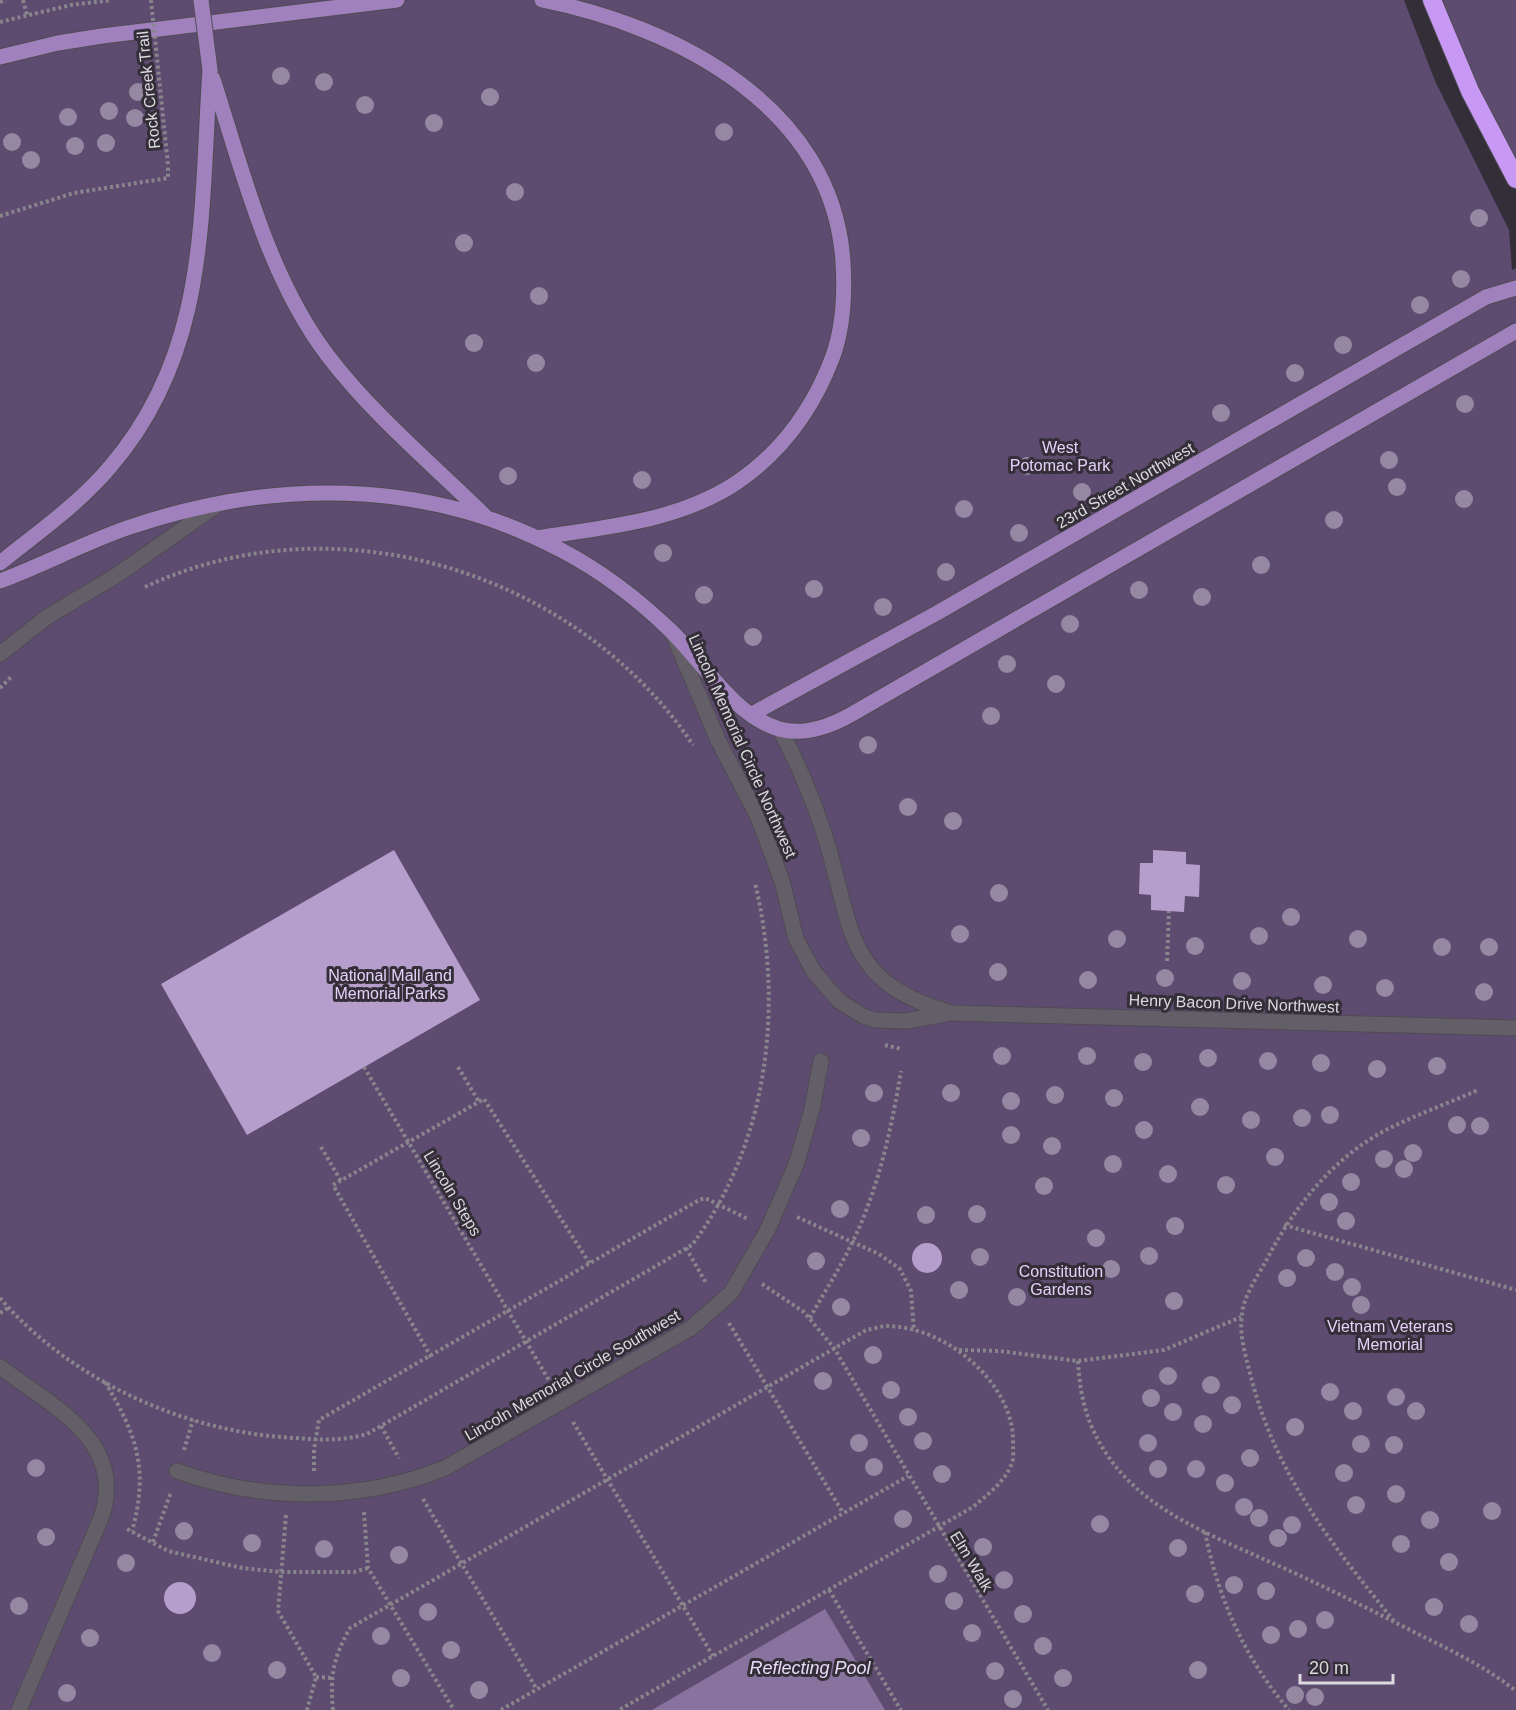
<svg xmlns="http://www.w3.org/2000/svg" width="1516" height="1710" font-family="Helvetica,sans-serif">
	<rect width="100%" height="100%" fill="#332e37"/>
	<!-- green -->
	<path fill="#5e4b70" d="M0,0H1404L1435,81L1509,230L1512,270L1516,268V1710H0Z
		M1432,0H1516V179Z"/>
	<!-- water -->
	<path fill="#88729e" d="M825,1609L885,1710H652Z"/>
	<!-- building -->
	<path fill="#b59ecc" d="M394,850L480,1000L247,1135L161,984Z
		M1153,850L1186,852V864L1200,865L1199,897L1185,896L1184,912L1151,910V895L1139,894L1140,863H1153Z
		M912 1258a15 15 0 1 1 30 0a15 15 0 1 1-30 0Z
		M164 1598a16 16 0 1 1 32 0a16 16 0 1 1-32 0Z"/>
	<g fill="none" stroke-linecap="round" stroke-linejoin="round">
		<defs>
			<path id="service" d="M0,654L47,617L117,575L217,505"/>
			<path id="pedestrian" d="M177,1471C262,1502 361,1502 445,1468L691,1328L731,1293L768,1229L797,1162L812,1109L821,1061"/>
			<path id="minor" d="M0,1367C50,1405 128,1441 101,1518L19,1710"/>
			<path id="tertiary" d="M673,634L718,740L758,817L782,881L796,939L814,972L839,1001L863,1016L875,1020L906,1021L951,1013L1516,1028
				M780,729C799,766 815,803 827,843C853,930 845,981 948,1012"/>
			<path id="primary" d="M0,57L58,43L102,36L397,0
				M213,79C243,172 268,277 328,356C373,415 432,464 485,516
				M536,538C604,527 677,522 736,483C782,452 814,407 833,356C844,325 845,294 843,262C833,107 677,27 542,0
				M0,563C37,533 79,504 110,467C210,351 200,214 210,70
				M0,581C43,565 84,543 127,528C270,479 425,477 561,550C601,571 638,599 671,631C704,663 733,715 779,729C804,736 831,726 852,714L1516,331
				M752,714L937,613L1486,297L1516,288"/>
			<path id="motorway" d="M1432,0L1470,91L1516,179"/>
		</defs>
		<!-- service casing -->
		<use href="#service" stroke="#504c54" stroke-width="17"/>
		<!-- pedestrian casing -->
		<use href="#pedestrian" stroke="#504c54" stroke-width="17"/>
		<!-- minor casing -->
		<use href="#minor" stroke="#504c54" stroke-width="17"/>
		<!-- tertiary casing -->
		<use href="#tertiary" stroke="#504c54" stroke-width="17"/>
		<!-- primary casing -->
		<use href="#primary" stroke="#504c54" stroke-width="17"/>
		<!-- motorway casing -->
		<use href="#motorway" stroke="#504c54" stroke-width="20"/>
		<!-- path -->
		<path stroke="#89858c" stroke-width="4" stroke-dasharray="3 3" stroke-linecap="butt" d="M23,0L27,15
			M0,2L6,0
			M0,22L71,5L111,0
			M0,216L74,193L168,178V165
			M145,587C336,497 577,572 693,745
			M0,688L12,676
			M1167,961L1169,911
			M885,1045L901,1049
			M364,1067L550,1382
			M458,1067L479,1102
			M321,1147L341,1181
			M797,1217L879,1254L900,1269L911,1291L914,1331
			M1284,1225L1516,1290
			M686,1248L706,1283
			M762,1284L804,1312L834,1348L1048,1710
			M0,1298C71,1381 187,1433 295,1438C320,1440 343,1441 367,1434L692,1245C769,1143 784,1004 755,883
			M0,1313L8,1308
			M810,1318C823,1294 839,1270 851,1245C878,1191 891,1131 901,1071
			M729,1323L843,1513
			M959,1350L999,1351L1078,1361L1164,1350L1241,1317
			M431,1357L333,1185L484,1099L590,1264
			M1078,1361C1080,1399 1088,1428 1110,1459C1148,1512 1213,1536 1270,1562C1320,1584 1369,1609 1418,1634C1452,1651 1486,1667 1516,1691
			M105,1382C137,1435 149,1470 132,1531
			M573,1422L713,1656
			M381,1426L399,1458
			M184,1450L193,1420
			M314,1471V1450L319,1420L699,1200L705,1198L748,1219
			M423,1499L536,1688
			M364,1512L368,1568L454,1710
			M286,1515L278,1611L316,1677L307,1710
			M127,1529L168,1551L242,1568L281,1572H354L368,1568
			M1205,1532C1218,1598 1245,1659 1289,1710
			M153,1542L171,1492
			M829,1590L901,1710
			M1394,1621C1331,1544 1274,1472 1250,1373C1245,1354 1239,1334 1242,1315C1243,1297 1257,1277 1266,1261C1293,1208 1335,1155 1390,1128C1418,1114 1449,1103 1478,1090
			M316,1677L333,1678
			M333,1710C330,1676 333,1658 350,1628L866,1330C873,1329 881,1326 888,1326C947,1327 1016,1385 1013,1445C1013,1450 1014,1458 1012,1463C1005,1482 988,1494 973,1507L619,1710
			M501,1710L908,1476"/>
		<!-- service -->
		<use href="#service" stroke="#635e68" stroke-width="15"/>
		<!-- pedestrian -->
		<use href="#pedestrian" stroke="#635e68" stroke-width="15"/>
		<!-- minor -->
		<use href="#minor" stroke="#635e68" stroke-width="15"/>
		<!-- tertiary -->
		<use href="#tertiary" stroke="#635e68" stroke-width="15"/>
		<!-- primary -->
		<use href="#primary" stroke="#a081bd" stroke-width="15"/>
		<!-- motorway -->
		<use href="#motorway" stroke="#c898f5" stroke-width="18"/>
		<defs>
			<path id="primary-bridge" d="M201,0L210,70"/>
		</defs>
		<!-- primary-bridge casing -->
		<use href="#primary-bridge" stroke="#504c54" stroke-width="17" stroke-linecap="butt"/>
		<!-- path-bridge -->
		<path stroke="#89858c" stroke-width="4" stroke-dasharray="3 3" stroke-linecap="butt" d="M151,0L168,165"/>
		<!-- primary-bridge -->
		<use href="#primary-bridge" stroke="#a081bd" stroke-width="15"/>
	</g>
	<!-- trees -->
	<g fill="#9588a2">
		<circle cx="281" cy="76" r="9"/>
		<circle cx="324" cy="82" r="9"/>
		<circle cx="138" cy="92" r="9"/>
		<circle cx="490" cy="97" r="9"/>
		<circle cx="365" cy="105" r="9"/>
		<circle cx="109" cy="111" r="9"/>
		<circle cx="68" cy="117" r="9"/>
		<circle cx="135" cy="118" r="9"/>
		<circle cx="434" cy="123" r="9"/>
		<circle cx="724" cy="132" r="9"/>
		<circle cx="12" cy="142" r="9"/>
		<circle cx="106" cy="143" r="9"/>
		<circle cx="75" cy="146" r="9"/>
		<circle cx="31" cy="160" r="9"/>
		<circle cx="515" cy="192" r="9"/>
		<circle cx="1479" cy="218" r="9"/>
		<circle cx="464" cy="243" r="9"/>
		<circle cx="1461" cy="279" r="9"/>
		<circle cx="539" cy="296" r="9"/>
		<circle cx="1420" cy="305" r="9"/>
		<circle cx="474" cy="343" r="9"/>
		<circle cx="1343" cy="345" r="9"/>
		<circle cx="536" cy="363" r="9"/>
		<circle cx="1295" cy="373" r="9"/>
		<circle cx="1465" cy="404" r="9"/>
		<circle cx="1221" cy="413" r="9"/>
		<circle cx="1389" cy="460" r="9"/>
		<circle cx="1027" cy="466" r="9"/>
		<circle cx="508" cy="476" r="9"/>
		<circle cx="642" cy="480" r="9"/>
		<circle cx="1397" cy="487" r="9"/>
		<circle cx="1082" cy="492" r="9"/>
		<circle cx="1464" cy="499" r="9"/>
		<circle cx="964" cy="509" r="9"/>
		<circle cx="1334" cy="520" r="9"/>
		<circle cx="1019" cy="533" r="9"/>
		<circle cx="663" cy="553" r="9"/>
		<circle cx="1261" cy="565" r="9"/>
		<circle cx="946" cy="572" r="9"/>
		<circle cx="814" cy="589" r="9"/>
		<circle cx="1139" cy="590" r="9"/>
		<circle cx="704" cy="595" r="9"/>
		<circle cx="1202" cy="597" r="9"/>
		<circle cx="883" cy="607" r="9"/>
		<circle cx="1070" cy="624" r="9"/>
		<circle cx="753" cy="637" r="9"/>
		<circle cx="1007" cy="664" r="9"/>
		<circle cx="1056" cy="684" r="9"/>
		<circle cx="991" cy="716" r="9"/>
		<circle cx="868" cy="745" r="9"/>
		<circle cx="908" cy="807" r="9"/>
		<circle cx="953" cy="821" r="9"/>
		<circle cx="999" cy="893" r="9"/>
		<circle cx="1291" cy="917" r="9"/>
		<circle cx="960" cy="934" r="9"/>
		<circle cx="1259" cy="936" r="9"/>
		<circle cx="1117" cy="939" r="9"/>
		<circle cx="1358" cy="939" r="9"/>
		<circle cx="1195" cy="946" r="9"/>
		<circle cx="1442" cy="947" r="9"/>
		<circle cx="1489" cy="947" r="9"/>
		<circle cx="998" cy="972" r="9"/>
		<circle cx="1165" cy="978" r="9"/>
		<circle cx="1088" cy="980" r="9"/>
		<circle cx="1242" cy="981" r="9"/>
		<circle cx="1323" cy="985" r="9"/>
		<circle cx="1385" cy="988" r="9"/>
		<circle cx="1484" cy="992" r="9"/>
		<circle cx="1002" cy="1056" r="9"/>
		<circle cx="1087" cy="1056" r="9"/>
		<circle cx="1208" cy="1058" r="9"/>
		<circle cx="1268" cy="1061" r="9"/>
		<circle cx="1143" cy="1062" r="9"/>
		<circle cx="1321" cy="1063" r="9"/>
		<circle cx="1437" cy="1066" r="9"/>
		<circle cx="1377" cy="1069" r="9"/>
		<circle cx="874" cy="1093" r="9"/>
		<circle cx="951" cy="1093" r="9"/>
		<circle cx="1055" cy="1095" r="9"/>
		<circle cx="1114" cy="1098" r="9"/>
		<circle cx="1011" cy="1101" r="9"/>
		<circle cx="1200" cy="1107" r="9"/>
		<circle cx="1330" cy="1115" r="9"/>
		<circle cx="1302" cy="1118" r="9"/>
		<circle cx="1251" cy="1120" r="9"/>
		<circle cx="1457" cy="1125" r="9"/>
		<circle cx="1480" cy="1126" r="9"/>
		<circle cx="1144" cy="1130" r="9"/>
		<circle cx="1011" cy="1135" r="9"/>
		<circle cx="861" cy="1138" r="9"/>
		<circle cx="1052" cy="1146" r="9"/>
		<circle cx="1413" cy="1153" r="9"/>
		<circle cx="1275" cy="1157" r="9"/>
		<circle cx="1384" cy="1159" r="9"/>
		<circle cx="1113" cy="1164" r="9"/>
		<circle cx="1404" cy="1169" r="9"/>
		<circle cx="1168" cy="1174" r="9"/>
		<circle cx="1351" cy="1182" r="9"/>
		<circle cx="1226" cy="1185" r="9"/>
		<circle cx="1044" cy="1186" r="9"/>
		<circle cx="1329" cy="1202" r="9"/>
		<circle cx="840" cy="1209" r="9"/>
		<circle cx="977" cy="1214" r="9"/>
		<circle cx="926" cy="1215" r="9"/>
		<circle cx="1346" cy="1221" r="9"/>
		<circle cx="1175" cy="1226" r="9"/>
		<circle cx="1096" cy="1238" r="9"/>
		<circle cx="1149" cy="1256" r="9"/>
		<circle cx="980" cy="1257" r="9"/>
		<circle cx="1306" cy="1258" r="9"/>
		<circle cx="816" cy="1261" r="9"/>
		<circle cx="1111" cy="1269" r="9"/>
		<circle cx="1335" cy="1272" r="9"/>
		<circle cx="1287" cy="1278" r="9"/>
		<circle cx="1352" cy="1287" r="9"/>
		<circle cx="959" cy="1290" r="9"/>
		<circle cx="1017" cy="1297" r="9"/>
		<circle cx="1174" cy="1301" r="9"/>
		<circle cx="1361" cy="1305" r="9"/>
		<circle cx="841" cy="1307" r="9"/>
		<circle cx="873" cy="1355" r="9"/>
		<circle cx="1168" cy="1376" r="9"/>
		<circle cx="823" cy="1381" r="9"/>
		<circle cx="1211" cy="1385" r="9"/>
		<circle cx="891" cy="1390" r="9"/>
		<circle cx="1330" cy="1392" r="9"/>
		<circle cx="1396" cy="1397" r="9"/>
		<circle cx="1151" cy="1398" r="9"/>
		<circle cx="1232" cy="1405" r="9"/>
		<circle cx="1353" cy="1411" r="9"/>
		<circle cx="1416" cy="1411" r="9"/>
		<circle cx="1173" cy="1412" r="9"/>
		<circle cx="908" cy="1417" r="9"/>
		<circle cx="1203" cy="1424" r="9"/>
		<circle cx="1295" cy="1427" r="9"/>
		<circle cx="923" cy="1441" r="9"/>
		<circle cx="859" cy="1443" r="9"/>
		<circle cx="1148" cy="1443" r="9"/>
		<circle cx="1361" cy="1444" r="9"/>
		<circle cx="1394" cy="1445" r="9"/>
		<circle cx="1250" cy="1458" r="9"/>
		<circle cx="874" cy="1467" r="9"/>
		<circle cx="36" cy="1468" r="9"/>
		<circle cx="1158" cy="1469" r="9"/>
		<circle cx="1196" cy="1469" r="9"/>
		<circle cx="1344" cy="1473" r="9"/>
		<circle cx="942" cy="1474" r="9"/>
		<circle cx="1225" cy="1483" r="9"/>
		<circle cx="1396" cy="1494" r="9"/>
		<circle cx="1356" cy="1505" r="9"/>
		<circle cx="1244" cy="1507" r="9"/>
		<circle cx="1492" cy="1511" r="9"/>
		<circle cx="1259" cy="1518" r="9"/>
		<circle cx="903" cy="1519" r="9"/>
		<circle cx="1430" cy="1520" r="9"/>
		<circle cx="1100" cy="1524" r="9"/>
		<circle cx="1292" cy="1525" r="9"/>
		<circle cx="184" cy="1531" r="9"/>
		<circle cx="46" cy="1537" r="9"/>
		<circle cx="1278" cy="1538" r="9"/>
		<circle cx="252" cy="1543" r="9"/>
		<circle cx="1401" cy="1544" r="9"/>
		<circle cx="983" cy="1547" r="9"/>
		<circle cx="1178" cy="1548" r="9"/>
		<circle cx="324" cy="1549" r="9"/>
		<circle cx="399" cy="1555" r="9"/>
		<circle cx="1449" cy="1562" r="9"/>
		<circle cx="126" cy="1563" r="9"/>
		<circle cx="938" cy="1574" r="9"/>
		<circle cx="1004" cy="1580" r="9"/>
		<circle cx="1234" cy="1585" r="9"/>
		<circle cx="1266" cy="1591" r="9"/>
		<circle cx="1195" cy="1594" r="9"/>
		<circle cx="954" cy="1601" r="9"/>
		<circle cx="19" cy="1606" r="9"/>
		<circle cx="1434" cy="1607" r="9"/>
		<circle cx="428" cy="1612" r="9"/>
		<circle cx="1023" cy="1614" r="9"/>
		<circle cx="1325" cy="1620" r="9"/>
		<circle cx="1469" cy="1624" r="9"/>
		<circle cx="1298" cy="1629" r="9"/>
		<circle cx="972" cy="1633" r="9"/>
		<circle cx="1271" cy="1635" r="9"/>
		<circle cx="381" cy="1636" r="9"/>
		<circle cx="90" cy="1638" r="9"/>
		<circle cx="1043" cy="1646" r="9"/>
		<circle cx="451" cy="1650" r="9"/>
		<circle cx="212" cy="1653" r="9"/>
		<circle cx="277" cy="1670" r="9"/>
		<circle cx="1198" cy="1670" r="9"/>
		<circle cx="995" cy="1671" r="9"/>
		<circle cx="401" cy="1678" r="9"/>
		<circle cx="1063" cy="1678" r="9"/>
		<circle cx="479" cy="1690" r="9"/>
		<circle cx="67" cy="1693" r="9"/>
		<circle cx="1295" cy="1695" r="9"/>
		<circle cx="1315" cy="1697" r="9"/>
		<circle cx="1013" cy="1699" r="9"/>
	</g>
	<g text-anchor="middle" stroke-width="6" stroke-linejoin="round" paint-order="stroke">
		<!-- street labels -->
		<g font-size="16" fill="#dbd8de" stroke="#332e37">
			<text transform="translate(148 90) rotate(-96)" y="6">Rock Creek Trail</text>
			<text transform="translate(1125 485) rotate(-30)" y="6">23rd Street Northwest</text>
			<text transform="translate(743 746) rotate(66)" y="6">Lincoln Memorial Circle Northwest</text>
			<text transform="translate(1234 1003) rotate(2)" y="6">Henry Bacon Drive Northwest</text>
			<text transform="translate(453 1193) rotate(59)" y="6">Lincoln Steps</text>
			<text transform="translate(572 1375) rotate(-30)" y="6">Lincoln Memorial Circle Southwest</text>
			<text transform="translate(972 1561) rotate(59)" y="6">Elm Walk</text>
		</g>
		<!-- park labels -->
		<g font-size="16" fill="#e5d1fa" stroke="#332e37">
			<text x="1060" y="453">West<tspan x="1060" dy="18">Potomac Park</tspan></text>
			<text x="390" y="981">National Mall and<tspan x="390" dy="18">Memorial Parks</tspan></text>
			<text x="1061" y="1277">Constitution<tspan x="1061" dy="18">Gardens</tspan></text>
			<text x="1390" y="1332">Vietnam Veterans<tspan x="1390" dy="18">Memorial</tspan></text>
		</g>
		<!-- water labels -->
		<g font-size="18" font-style="italic" fill="#e9dcf8" stroke="#332e37">
			<text x="810" y="1674">Reflecting Pool</text>
		</g>
	</g>
	<!-- scale -->
	<path d="M1300 1674v9h93v-9" fill="none" stroke="#dbd8de" stroke-width="3"/>
	<text x="1309" y="1674" font-size="18" fill="#dbd8de" stroke="#332e37" stroke-width="4.5" paint-order="stroke">20 m</text>
</svg>
